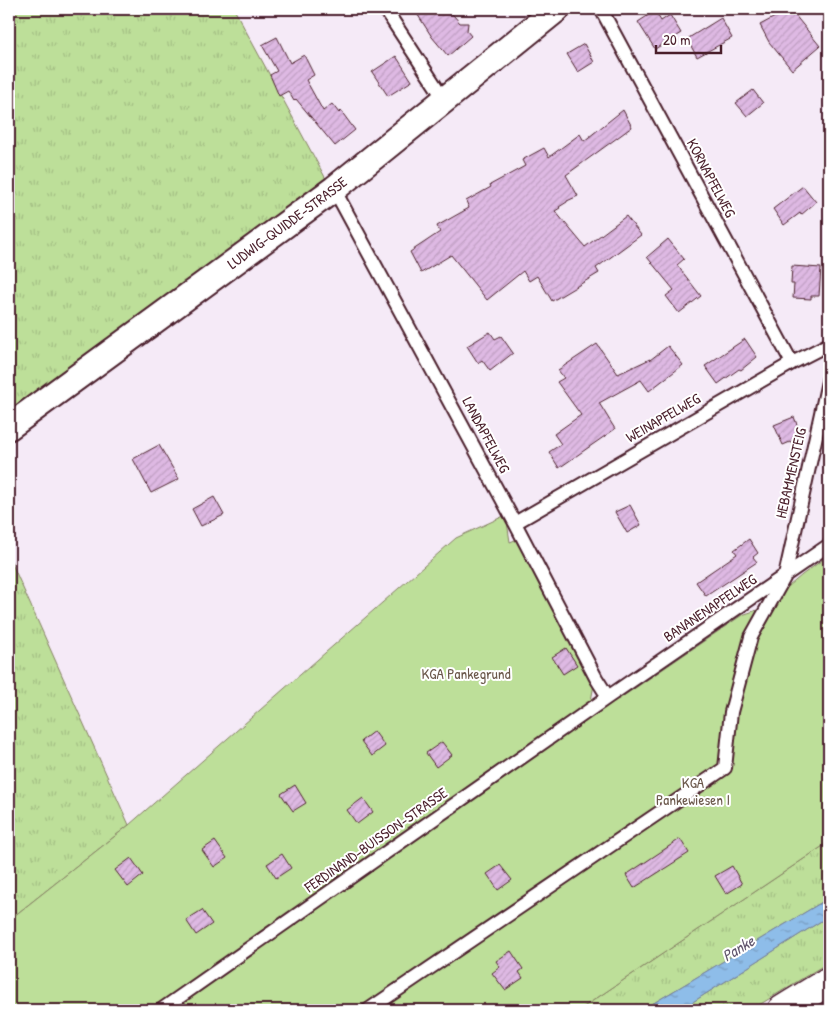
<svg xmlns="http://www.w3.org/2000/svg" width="838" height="1019" font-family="'Patrick Hand',sans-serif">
	<defs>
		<pattern id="grass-tufts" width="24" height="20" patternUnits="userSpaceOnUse" patternTransform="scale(1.25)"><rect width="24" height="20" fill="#bddf99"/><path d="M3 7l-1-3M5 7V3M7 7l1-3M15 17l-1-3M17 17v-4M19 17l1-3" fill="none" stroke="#a4bf84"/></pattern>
		<pattern id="water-ripples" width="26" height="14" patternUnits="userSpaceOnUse" patternTransform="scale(1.25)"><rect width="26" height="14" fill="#8ebde9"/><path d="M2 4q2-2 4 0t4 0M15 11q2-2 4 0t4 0" fill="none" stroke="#7699bd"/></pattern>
		<pattern id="building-hatch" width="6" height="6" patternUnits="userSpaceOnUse" patternTransform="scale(1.25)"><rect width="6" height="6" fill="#deb9e3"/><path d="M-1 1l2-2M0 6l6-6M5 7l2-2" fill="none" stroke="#c09fc3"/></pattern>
	</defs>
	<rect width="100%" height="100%" fill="#f5eaf7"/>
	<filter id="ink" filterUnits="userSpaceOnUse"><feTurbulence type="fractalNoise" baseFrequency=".02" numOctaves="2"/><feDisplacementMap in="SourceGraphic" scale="10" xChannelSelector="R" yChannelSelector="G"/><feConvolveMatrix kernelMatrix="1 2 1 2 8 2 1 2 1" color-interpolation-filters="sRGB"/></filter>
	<g filter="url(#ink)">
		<!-- grass -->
		<path fill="url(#grass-tufts)" stroke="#847f62" d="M9,9H234L326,179L9,420Z
			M9,557L129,825L9,920Z
			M829,842V898L642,1010H579Z
			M829,916V962L751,1010H680Z"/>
		<!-- garden -->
		<path fill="#bddf99" stroke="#847f62" d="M506,515L510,542L515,540L520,542L595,679L591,701L619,699L742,615L763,608L802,575L829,555V842L579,1010H9V920L129,825L456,538Z"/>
		<!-- water -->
		<path fill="url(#water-ripples)" stroke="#737e9d" d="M829,898V916L680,1010H642Z"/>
		<!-- building -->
		<path fill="url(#building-hatch)" stroke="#4a1f2b" d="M414,9H448L460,23H468L467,31L471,36L448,56L432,37Z
			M790,9L820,46L792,70L769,42L760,25Z
			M655,11L661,21L670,15L681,33L655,49L638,22Z
			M721,18L732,38L697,57L687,39Z
			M277,37L290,63L304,55L314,75L306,80L323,111L332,104L339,113L341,111L355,130L335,146L296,99L294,101L288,91L279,96L270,75L277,71L262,45Z
			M584,44L594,62L578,72L567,54Z
			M396,56L412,81L388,96L372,72Z
			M753,90L763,103L747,116L736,103Z
			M623,110L632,127L566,175L578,196L567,201V202L559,207L560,208L555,211L585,247L626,216L641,235L596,268L599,273L552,301L537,276L529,281L523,271L487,300L451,255L421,273L410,252L440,232L437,226L469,208L466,201L491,187L490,185L525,166L522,160L544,148L549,157L580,134L584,141Z
			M803,186L816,202L801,215L800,213L784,225L773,209Z
			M668,239L684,259L677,265L701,296L679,313L666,296L674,290L647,257Z
			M792,266L821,268L819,296H811V299L793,298L794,284H791Z
			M490,332L495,339L501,336L513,353L490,371L482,360L478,363L467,346Z
			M745,339L757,357L741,370L739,369L718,384L705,366Z
			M597,344L618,374L650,359V360L668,346L683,365L649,391L641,380L599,403L615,429L559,468L549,452L561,444L554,434L581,415L557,382L564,378L558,370Z
			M794,417L802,437L783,445L774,425Z
			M159,445L179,479L151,493L133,459Z
			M214,497L224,515L201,526L192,509Z
			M630,505L641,525L627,533L615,512Z
			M749,539L758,553L753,557L757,562L706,596L696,582L737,554L734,550Z
			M566,648L577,665L563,674L552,657Z
			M374,731L385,746L372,756L361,741Z
			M442,742L452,755L436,767L426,753Z
			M295,785L306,803L293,811L281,794Z
			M363,798L373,812L357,824L347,810Z
			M680,839L689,853L634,888L626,875Z
			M215,841L227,858L214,867L202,850Z
			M282,854L291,868L276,878L267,864Z
			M131,858L143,875L128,887L115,870Z
			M500,865L512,880L498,890L487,874Z
			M732,866L742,884L726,894L715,876Z
			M202,910L212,924L196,935L186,920Z
			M511,951L523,969L519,972L523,978L505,990L492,973L500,967L496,961Z"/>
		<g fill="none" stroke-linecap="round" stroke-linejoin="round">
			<defs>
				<path id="lane" d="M385,9L444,99
					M601,9L792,363
					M334,189L515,523L596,678L608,697
					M515,523L792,363L829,344
					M161,1010L608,697L829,545
					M368,1010L725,768L731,712L751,637L785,576L829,377"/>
				<g id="street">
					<path id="s1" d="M9,427L334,189L557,9"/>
				</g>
				<path id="highway" d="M782,1010L829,981"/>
			</defs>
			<!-- lane casing -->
			<use href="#lane" stroke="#4a1f2b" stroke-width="16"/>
			<!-- street casing -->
			<use href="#street" stroke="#4a1f2b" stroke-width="29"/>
			<!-- highway casing -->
			<use href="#highway" stroke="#4a1f2b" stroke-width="31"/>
			<!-- lane -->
			<use href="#lane" stroke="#fff" stroke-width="12"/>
			<!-- street -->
			<use href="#street" stroke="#fff" stroke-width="25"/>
			<!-- highway -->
			<use href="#highway" stroke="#fff" stroke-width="28"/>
		</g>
	</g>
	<g text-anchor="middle" stroke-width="4" stroke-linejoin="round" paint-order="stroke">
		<!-- street labels -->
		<g font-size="15" fill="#4a1f2b" stroke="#fff">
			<text transform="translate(711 178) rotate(62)" y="5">KORNAPFELWEG</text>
			<text dy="5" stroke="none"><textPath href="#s1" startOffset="345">LUDWIG-QUIDDE-STRASSE</textPath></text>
			<text transform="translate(663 418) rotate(-30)" y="5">WEINAPFELWEG</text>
			<text transform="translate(486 435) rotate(62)" y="5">LANDAPFELWEG</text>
			<text transform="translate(791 473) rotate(-77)" y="5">HEBAMMENSTEIG</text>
			<text transform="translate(710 608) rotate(-34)" y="5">BANANENAPFELWEG</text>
			<text transform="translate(376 840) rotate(-35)" y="5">FERDINAND-BUISSON-STRASSE</text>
		</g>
		<!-- park labels -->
		<g font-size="15" fill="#6c594c" stroke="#fff">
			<text x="466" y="679">KGA Pankegrund</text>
			<text x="693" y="788">KGA<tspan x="693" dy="17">Pankewiesen I</tspan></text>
		</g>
		<!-- water labels -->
		<g font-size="16" font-style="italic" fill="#62566e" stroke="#fff">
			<text transform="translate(738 948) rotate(-31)" y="6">Panke</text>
		</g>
	</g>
	<!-- margin -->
	<rect width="838" height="1019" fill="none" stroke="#fff" stroke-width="30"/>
	<rect x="15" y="15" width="808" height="989" fill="none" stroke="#4a1f2b" stroke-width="2" filter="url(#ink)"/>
	<!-- scale -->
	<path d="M656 45v8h65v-8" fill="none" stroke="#4a1f2b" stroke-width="2.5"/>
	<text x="663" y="45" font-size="15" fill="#4a1f2b" stroke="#ffffff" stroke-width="4" paint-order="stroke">20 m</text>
</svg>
